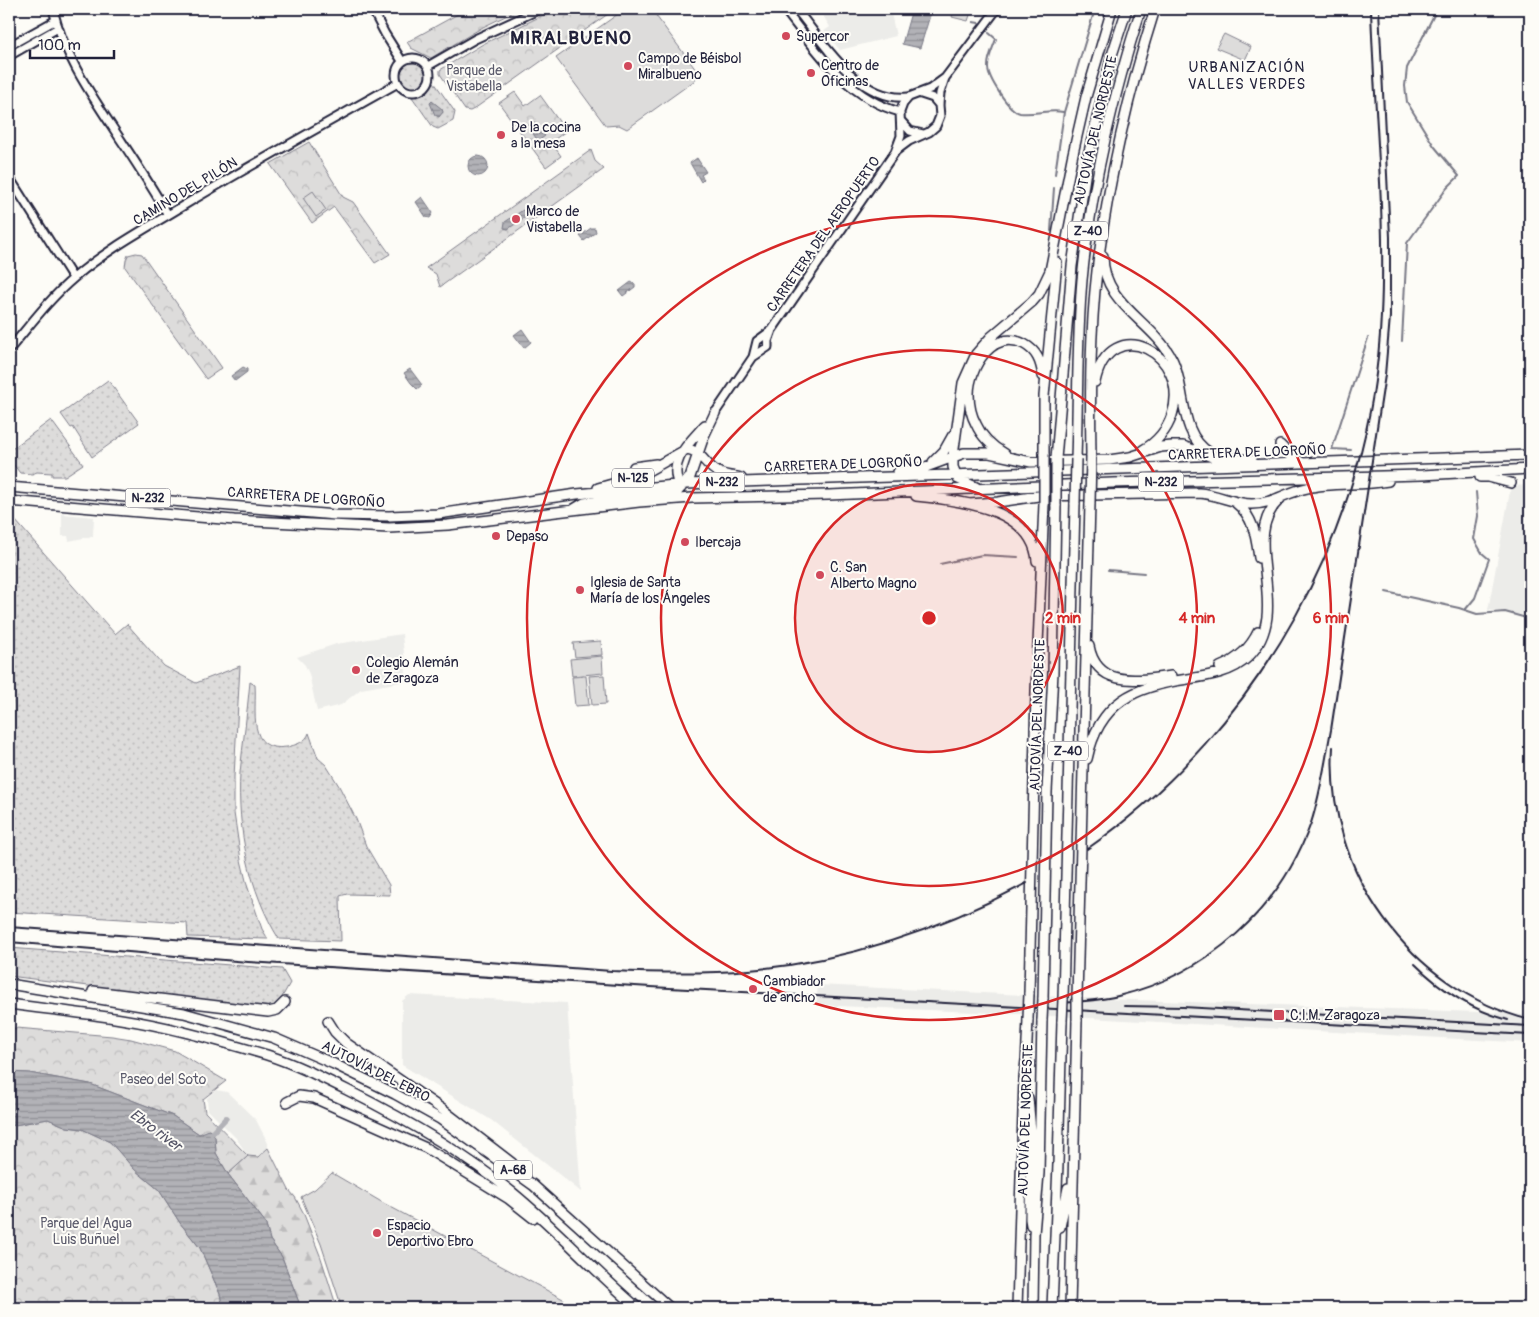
<svg xmlns="http://www.w3.org/2000/svg" width="1539" height="1317" font-family="Pangolin,sans-serif">
	<defs>
		<pattern id="grass-dots" width="8" height="8" patternUnits="userSpaceOnUse" patternTransform="scale(1.25)"><rect width="8" height="8" fill="#dddcdb"/><path d="M2 2h.1M6 6h.1" fill="none" stroke="#bdbcbd" stroke-width="1.8" stroke-linecap="round"/></pattern>
		<pattern id="forest-firs" width="22" height="20" patternUnits="userSpaceOnUse" patternTransform="scale(1.25)"><rect width="22" height="20" fill="#dddcdb"/><path d="M5 1l3.5 6h-7zM16 11l3.5 6h-7z" fill="#bdbcbd"/></pattern>
		<pattern id="park-crowns" width="20" height="18" patternUnits="userSpaceOnUse" patternTransform="scale(1.25)"><rect width="20" height="18" fill="#dddcdb"/><path d="M2 6a3 3 0 1 1 6 0M12 15a3 3 0 1 1 6 0" fill="none" stroke="#bdbcbd"/></pattern>
		<pattern id="water-rules" width="6" height="5" patternUnits="userSpaceOnUse" patternTransform="scale(1.25)"><rect width="6" height="5" fill="#b2b2b7"/><path d="M0 2.5h6" fill="none" stroke="#909096"/></pattern>
	</defs>
	<rect width="100%" height="100%" fill="#fdfcf7"/>
	<filter id="ink" filterUnits="userSpaceOnUse"><feTurbulence type="fractalNoise" baseFrequency=".02" numOctaves="2"/><feDisplacementMap in="SourceGraphic" scale="10" xChannelSelector="R" yChannelSelector="G"/><feConvolveMatrix kernelMatrix="1 2 1 2 8 2 1 2 1" color-interpolation-filters="sRGB"/></filter>
	<g filter="url(#ink)">
		<!-- built -->
		<path fill="#ecece9" d="M819,9H890L896,36L840,50L824,31L830,27Z
			M1530,485V616L1488,610L1511,486Z
			M62,514L94,517L93,536L69,541L68,536H62Z
			M402,634L407,681L361,689L341,705L317,711L309,674L305,665L297,657L336,644Z
			M818,985L1104,999L1507,1013L1530,1016V1043L1018,1014L816,1005Z
			M409,995L567,1003L581,1192L491,1120L402,1065V1001Z
			M216,1090L227,1092L256,1120L268,1143V1148L258,1157L248,1156L236,1138L208,1110L207,1098Z"/>
		<!-- grass -->
		<path fill="url(#grass-dots)" stroke="#807f8b" d="M399 75a14 14 0 1 1 28 0a14 14 0 1 1-28 0Z
			M434,82L455,112L453,121L438,129L433,127L412,97C422,95 429,91 434,82Z
			M108,380L139,423L92,457L73,427L71,428L61,414Z
			M51,420L83,464L65,476H52V473L37,472L32,474L20,473L9,459V451Z
			M9,519L15,520L115,634L127,624L164,666L196,683L240,666L234,777V813L241,860L247,885L262,929L268,939L188,937L187,923L9,912Z
			M250,682L255,685C257,710 246,753 287,747C296,745 306,742 309,733L318,758L326,765L339,786L356,819L366,846L389,885L390,895L347,894L340,896L341,941L279,939C249,891 237,829 240,773C243,743 247,713 250,682Z
			M9,948L282,969L290,983L277,1006L271,1009L9,976Z"/>
		<!-- forest -->
		<path fill="url(#forest-firs)" stroke="#807f8b" d="M268,1148L289,1190L295,1197L303,1212L321,1258L337,1308H301L282,1257L270,1240L265,1222L228,1174L248,1156L258,1157Z"/>
		<!-- park -->
		<path fill="url(#park-crowns)" stroke="#807f8b" d="M467,9H520L483,27L431,58L411,48L407,42Z
			M556,9H615L474,109L470,111L465,110L440,74V70L483,44Z
			M515,92L525,106L540,95L566,131L551,142L561,156L546,167L499,103Z
			M309,142L343,197L353,202L390,254L375,263L334,207L312,223L270,164Z
			M591,150L595,161L604,169L440,287L436,274L426,268Z
			M136,253L142,254L222,368L206,379L125,267L126,260L128,255Z
			M16,1028L112,1036L131,1039L175,1051L226,1081L203,1099L205,1112L248,1156L228,1174L216,1153L215,1137L199,1134L173,1116L90,1084L29,1073L9,1072V1029Z
			M48,1119L67,1127L82,1129L110,1142L135,1170L159,1190L180,1223L200,1248L220,1294L223,1308H9V1126Z"/>
		<!-- pitch -->
		<path fill="#dddcdb" stroke="#807f8b" d="M625,9H651L699,74L694,81L627,129L619,125L606,126L556,58Z
			M954,9H972L968,21L952,17Z
			M1224,34L1251,47L1245,60L1216,48Z
			M313,191L326,210L316,217L303,198Z
			M601,641L602,655L575,657L573,643Z
			M602,656L603,673L572,676L570,659Z
			M604,675L606,704L592,705L589,676Z
			M586,676L589,705L575,706L572,677Z
			M332,1173L385,1204L563,1299L577,1308H342L321,1244L301,1197L315,1189Z"/>
		<!-- water -->
		<path fill="url(#water-rules)" stroke="#787885" d="M912,9H932L920,48L902,44Z
			M432,101L442,109L443,112L439,117L435,115L430,103Z
			M531,121L534,122L545,136L538,141L528,126Z
			M468 166a10 10 0 1 1 20 0a10 10 0 1 1-20 0Z
			M697,158L706,172L701,175L704,179L701,182L690,163Z
			M422,197L433,213L430,218L426,217L416,202Z
			M523,210L527,211V216L508,229L504,228L505,222Z
			M591,228H595L596,232L584,241L580,236Z
			M631,282L635,284V287L623,296L619,291Z
			M522,329L531,342L524,348L514,335Z
			M243,367L247,369V372L235,381L231,376Z
			M410,369L422,385L417,389L411,383L404,373Z
			M9,1072L29,1073L90,1084L173,1116L199,1134L209,1130L215,1137L216,1153L228,1174L265,1222L270,1240L282,1257L301,1308H223L220,1294L200,1248L180,1223L159,1190L135,1170L110,1142L82,1129L67,1127L48,1119L9,1126Z"/>
		<g fill="none" stroke-linecap="round" stroke-linejoin="round">
			<!-- stream -->
			<path stroke="#787885" stroke-width="2" d="M973,22L979,23
				M989,33L996,39C993,48 988,57 988,66C987,77 1009,111 1020,113C1035,115 1049,109 1063,112
				M1055,174L1064,112L1095,9
				M1051,231L1054,188
				M1402,341L1407,243L1447,188L1459,176L1434,146L1407,102L1405,86L1407,68L1437,9
				M1351,450L1332,449L1368,338
				M940,564L982,555L1018,557
				M1108,570L1144,573
				M1386,592L1459,608L1477,614L1505,612L1530,619
				M1465,610L1475,598L1489,559L1482,553L1474,539L1478,516L1476,492"/>
			<!-- canal -->
			<path stroke="#b2b2b7" stroke-width="5.5" d="M212,1133L226,1118"/>
			<defs>
				<path id="secondary" d="M53,9C63,53 88,90 113,128C132,157 151,185 168,215
					M372,9L385,34L402,61
					M784,9C816,50 847,98 900,112
					M796,9C824,43 858,102 908,97
					M9,46L56,20
					M9,56L58,28
					M396 75a17 17 0 1 1 34 0a17 17 0 1 1-34 0Z
					M428,66L475,39L540,9
					M921,94L933,98L939,105
					M901,121L910,131L923,134
					M897,150L909,141L929,132L936,126L940,116L939,105L940,93L945,78L997,9
					M9,177L73,278
					M9,350C30,325 50,298 75,277C109,248 149,227 186,204C256,162 327,123 398,83
					M753,357L768,347V341L772,330
					M715,413L753,357L757,341L772,330L895,152L901,136L900,112L903,104L909,97L930,89L945,78"/>
				<path id="highway" d="M1103,256C1103,305 1153,321 1172,359C1187,389 1178,434 1210,453
					M1095,382C1110,311 1192,353 1172,415C1167,430 1157,442 1143,450
					M1280,445L1290,455L1301,462
					M1005,454C993,447 982,438 976,424C971,415 969,404 969,394C969,367 993,328 1024,344C1037,351 1041,362 1043,376
					M1044,455V396L1057,262
					M1091,456C1090,394 1090,332 1097,271C1108,182 1128,94 1155,9
					M1056,459L1072,266L1088,156L1112,55L1127,9
					M1076,459C1078,400 1077,339 1082,280C1091,188 1113,96 1141,9
					M933,462L944,451L953,435
					M634,467L656,464
					M898,472L926,467L964,453H989L1031,462L1109,460L1130,457L1161,447L1172,446H1183L1212,457L1252,460
					M1480,477H1488L1511,483
					M9,487L335,515L389,516L438,514L577,494L686,484L1530,455
					M976,487L958,479L953,467V456L963,383L976,354L991,337L1032,302L1039,294L1050,271L1072,158L1086,97L1112,9
					M598,488L637,477L687,449C702,451 705,466 718,472C724,476 733,476 741,478
					M681,488C665,463 690,442 705,425
					M916,496C958,500 1033,508 1037,561
					M9,501L234,520L389,528L448,525L639,502L692,498L829,495L1112,483L1422,475L1530,469
					M1236,503C1254,517 1256,537 1259,558
					M969,504L998,502L1038,496L1199,493C1217,494 1234,504 1252,504C1272,504 1287,492 1307,488C1333,482 1361,486 1388,481
					M574,509L584,503L678,491L690,477L704,436L715,413
					M1089,646C1097,689 1139,680 1171,676
					M1220,667C1237,660 1250,649 1258,632
					M1087,759C1099,702 1135,686 1188,679C1209,676 1233,672 1248,657C1295,611 1237,538 1280,499
					M9,984L184,1013L274,1038L334,1064L395,1094L440,1119L533,1185L670,1308
					M93,991L268,1012L277,1010L285,1002
					M1029,994L1036,691L1044,504
					M1077,997L1090,503
					M1043,999L1047,792L1053,672L1056,505
					M1063,1000L1075,503
					M9,1004C67,1012 127,1017 184,1032C212,1039 240,1047 267,1055C295,1064 321,1077 347,1090C405,1119 463,1152 513,1193C557,1229 595,1272 638,1308
					M328,1021L335,1032L346,1043L443,1110L512,1163
					M1026,1065L1028,1019
					M1028,1098L1031,1131L1030,1219L1031,1225
					M287,1102L299,1096L314,1098L426,1148L509,1199L533,1218
					M1060,1227L1068,1188
					M1017,1308L1024,1078L1026,1060
					M1033,1308L1034,1234L1039,1173L1042,1020
					M1052,1308L1058,1164L1062,1021
					M1070,1308L1077,1020"/>
			</defs>
			<!-- secondary casing -->
			<use href="#secondary" stroke="#22223b" stroke-width="11"/>
			<!-- highway casing -->
			<use href="#highway" stroke="#22223b" stroke-width="12"/>
			<!-- secondary -->
			<use href="#secondary" stroke="#fdfcf7" stroke-width="7"/>
			<!-- highway -->
			<use href="#highway" stroke="#fdfcf7" stroke-width="9"/>
			<!-- rail -->
			<path stroke="#22223b" stroke-width="2" d="M1333,747C1325,871 1410,989 1530,1020
				M1087,849C1259,729 1373,526 1381,315C1386,213 1374,111 1371,9
				M9,927L612,971C658,973 704,974 749,970C847,961 941,929 1027,883
				M9,942L248,962L651,987L1530,1035
				M1415,964C1442,991 1471,1010 1508,1020
				M1058,1003C1078,1002 1098,1001 1118,996C1208,974 1280,910 1311,823C1321,793 1325,761 1331,730L1385,375L1390,317V237L1379,9
				M1124,1006L1183,1007L1530,1026"/>
			<defs>
				<path id="highway-bridge" d="M1075,503L1076,459
					M1090,503L1091,456
					M1044,504V455
					M1056,505V459
					M1077,997V1020
					M1028,1019L1029,994
					M1042,1020L1043,999
					M1062,1021L1063,1000"/>
			</defs>
			<!-- highway-bridge casing -->
			<use href="#highway-bridge" stroke="#22223b" stroke-width="12" stroke-linecap="butt"/>
			<!-- highway-bridge -->
			<use href="#highway-bridge" stroke="#fdfcf7" stroke-width="9"/>
		</g>
	</g>
	<!-- distance rings -->
	<circle cx="929" cy="618" r="134" fill="#d62828" fill-opacity=".12"/>
	<g fill="none" stroke="#d62828" stroke-width="2.5">
		<circle cx="929" cy="618" r="134"/>
		<circle cx="929" cy="618" r="268"/>
		<circle cx="929" cy="618" r="402"/>
	</g>
	<!-- markers -->
	<g fill="#d1495b" stroke="#fdfcf7" stroke-width="2">
		<circle cx="786" cy="36" r="5"/>
		<circle cx="628" cy="66" r="5"/>
		<circle cx="811" cy="73" r="5"/>
		<circle cx="501" cy="135" r="5"/>
		<circle cx="516" cy="219" r="5"/>
		<circle cx="496" cy="536" r="5"/>
		<circle cx="685" cy="542" r="5"/>
		<circle cx="820" cy="575" r="5"/>
		<circle cx="580" cy="590" r="5"/>
		<circle cx="356" cy="670" r="5"/>
		<circle cx="753" cy="989" r="5"/>
		<rect x="1273" y="1009" width="12" height="12" rx="2.5"/>
		<circle cx="377" cy="1233" r="5"/>
	</g>
	<g text-anchor="middle" stroke-width="4" stroke-linejoin="round" paint-order="stroke">
		<!-- shield labels -->
		<g fill="#fdfcf7" stroke="#646373" stroke-width="1">
			<rect x="1068" y="221.5" width="40" height="19" rx="4"/>
			<rect x="612" y="468.5" width="42" height="19" rx="4"/>
			<rect x="699.5" y="472.5" width="45" height="19" rx="4"/>
			<rect x="1138.5" y="472.5" width="45" height="19" rx="4"/>
			<rect x="125.5" y="488.5" width="45" height="19" rx="4"/>
			<rect x="1048" y="741.5" width="40" height="19" rx="4"/>
			<rect x="494" y="1160.5" width="38" height="19" rx="4"/>
		</g>
		<g font-size="12" font-weight="bold" fill="#22223b">
			<text x="1088" y="235">Z-40</text>
			<text x="633" y="482">N-125</text>
			<text x="722" y="486">N-232</text>
			<text x="1161" y="486">N-232</text>
			<text x="148" y="502">N-232</text>
			<text x="1068" y="755">Z-40</text>
			<text x="513" y="1174">A-68</text>
		</g>
		<!-- poi labels -->
		<g font-size="14" fill="#22223b" stroke="#fdfcf7" text-anchor="start">
			<text x="796" y="41">Supercor</text>
			<text x="638" y="63">Campo de Béisbol<tspan x="638" dy="16">Miralbueno</tspan></text>
			<text x="821" y="70">Centro de<tspan x="821" dy="16">Oficinas</tspan></text>
			<text x="511" y="132">De la cocina<tspan x="511" dy="16">a la mesa</tspan></text>
			<text x="526" y="216">Marco de<tspan x="526" dy="16">Vistabella</tspan></text>
			<text x="506" y="541">Depaso</text>
			<text x="695" y="547">Ibercaja</text>
			<text x="830" y="572">C. San<tspan x="830" dy="16">Alberto Magno</tspan></text>
			<text x="590" y="587">Iglesia de Santa<tspan x="590" dy="16">María de los Ángeles</tspan></text>
			<text x="366" y="667">Colegio Alemán<tspan x="366" dy="16">de Zaragoza</tspan></text>
			<text x="763" y="986">Cambiador<tspan x="763" dy="16">de ancho</tspan></text>
			<text x="1290" y="1020">C.I.M. Zaragoza</text>
			<text x="387" y="1230">Espacio<tspan x="387" dy="16">Deportivo Ebro</tspan></text>
		</g>
		<!-- park labels -->
		<g font-size="14" fill="#5a5a6b" stroke="#fdfcf7">
			<text x="474" y="75">Parque de<tspan x="474" dy="16">Vistabella</tspan></text>
			<text x="163" y="1084">Paseo del Soto</text>
			<text x="86" y="1228">Parque del Agua<tspan x="86" dy="16">Luis Buñuel</tspan></text>
		</g>
		<!-- street labels -->
		<g font-size="14" fill="#22223b" stroke="#fdfcf7">
			<text transform="translate(1095 130) rotate(-77)" y="5">AUTOVÍA DEL NORDESTE</text>
			<text transform="translate(185 191) rotate(-31)" y="5">CAMINO DEL PILÓN</text>
			<text transform="translate(823 234) rotate(-55)" y="5">CARRETERA DEL AEROPUERTO</text>
			<text transform="translate(1247 452) rotate(-2)" y="5">CARRETERA DE LOGROÑO</text>
			<text transform="translate(843 464) rotate(-2)" y="5">CARRETERA DE LOGROÑO</text>
			<text transform="translate(306 497) rotate(4)" y="5">CARRETERA DE LOGROÑO</text>
			<text transform="translate(1037 715) rotate(-88)" y="5">AUTOVÍA DEL NORDESTE</text>
			<text transform="translate(376 1071) rotate(27)" y="5">AUTOVÍA DEL EBRO</text>
			<text transform="translate(1025 1120) rotate(-88)" y="5">AUTOVÍA DEL NORDESTE</text>
		</g>
		<!-- neighbourhood labels -->
		<g font-size="15" letter-spacing="1" fill="#22223b" stroke="#fdfcf7">
			<text x="1247" y="72">URBANIZACIÓN<tspan x="1247" dy="17">VALLES VERDES</tspan></text>
		</g>
		<!-- water labels -->
		<g font-size="15" font-style="italic" fill="#545466" stroke="#fdfcf7">
			<text transform="translate(156 1130) rotate(36)" y="5">Ebro river</text>
		</g>
		<!-- district labels -->
		<g font-size="19" font-weight="bold" letter-spacing="1" fill="#22223b" stroke="#fdfcf7">
			<text x="571" y="44">MIRALBUENO</text>
		</g>
	</g>
	<circle cx="929" cy="618" r="8" fill="#d62828" stroke="#fdfcf7" stroke-width="2.5"/>
	<g font-size="15" text-anchor="middle" font-weight="bold" fill="#d62828" stroke="#fdfcf7" stroke-width="4" stroke-linejoin="round" paint-order="stroke">
		<text x="1063" y="623">2 min</text>
		<text x="1197" y="623">4 min</text>
		<text x="1331" y="623">6 min</text>
	</g>
	<!-- margin -->
	<rect width="1539" height="1317" fill="none" stroke="#fdfcf7" stroke-width="30"/>
	<rect x="15" y="15" width="1509" height="1287" fill="none" stroke="#22223b" stroke-width="2" filter="url(#ink)"/>
	<!-- scale -->
	<path d="M30 50v8h84v-8" fill="none" stroke="#22223b" stroke-width="2.5"/>
	<text x="38" y="50" font-size="15" fill="#22223b" stroke="#fdfcf7" stroke-width="4" paint-order="stroke">100 m</text>
</svg>
